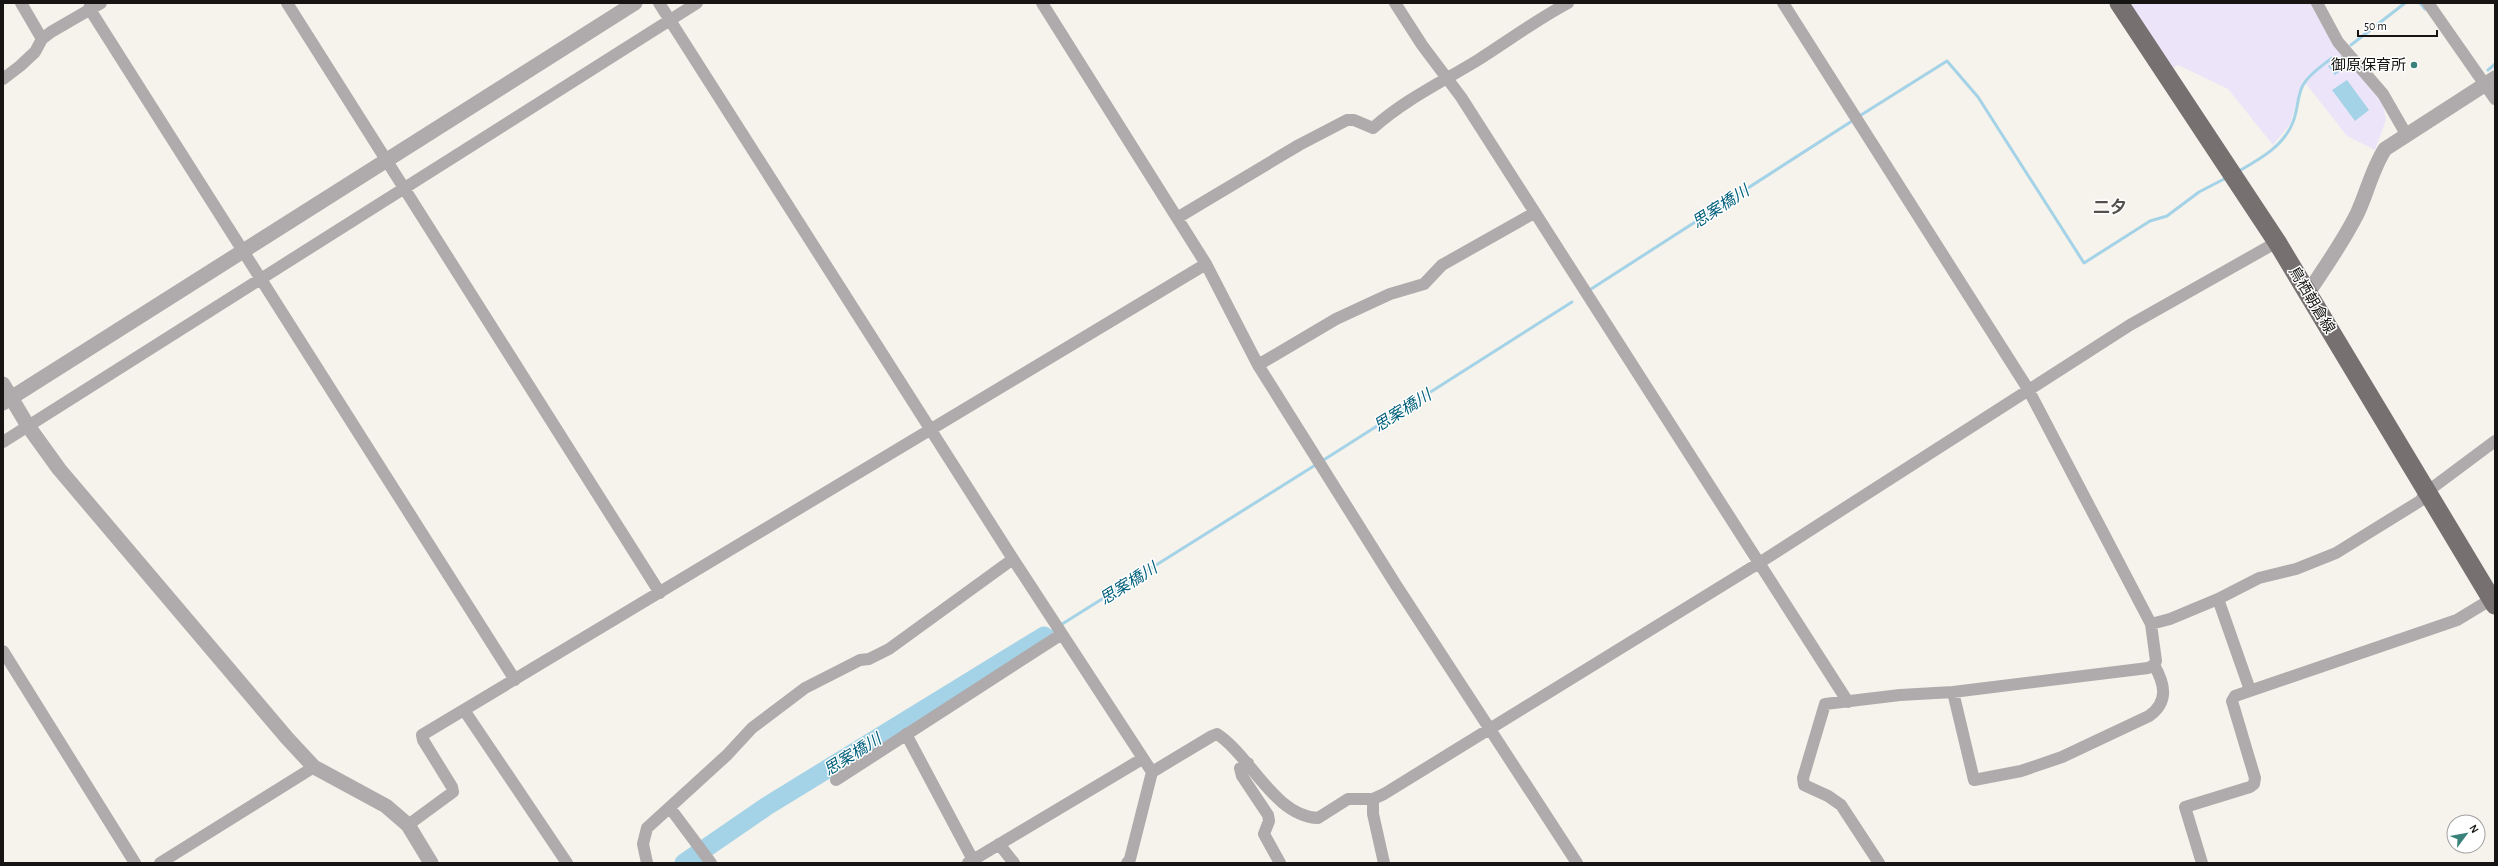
<svg xmlns="http://www.w3.org/2000/svg" width="2498" height="866" font-family="'Alegreya Sans','Noto Sans JP',sans-serif">
	<rect width="100%" height="100%" fill="#f6f2ec"/>
	<!-- education -->
	<path fill="#ece5fa" d="M2126,3H2314L2383,104L2386,120L2375,150L2347,136L2303,80L2290,124L2273,145L2228,89L2178,65L2173,68Z"/>
	<!-- water -->
	<path fill="#a4d3e7" d="M2342,56L2348,65L2335,75L2328,66Z
		M2347,80L2369,110L2355,121L2332,90Z"/>
	<g fill="none" stroke-linecap="round" stroke-linejoin="round">
		<!-- stream -->
		<path stroke="#a4d3e7" stroke-width="3" d="M2420,3L2425,9
			M2351,45L2405,3
			M2488,70L2495,64
			M1861,115L1947,61L1978,97L2084,263L2150,221L2167,216L2199,192L2226,178
			M2239,171C2260,159 2284,146 2293,122C2298,110 2297,96 2303,85C2309,74 2322,66 2332,58
			M1588,291L1852,121
			M1322,461L1572,302
			M1059,626L1317,464
			M1044,636L1055,629"/>
		<!-- river -->
		<path stroke="#a4d3e7" stroke-width="19" d="M684,863L767,806L1044,636"/>
		<!-- minor -->
		<path stroke="#afabac" stroke-width="12" d="M21,3L42,39
			M287,3L660,593
			M659,3L1013,559L1152,772
			M1042,3L1206,264L1258,365L1396,585L1577,863
			M1395,3L1422,45L1461,97L1848,702
			M1783,3L2028,389L2151,624L2156,661L2154,665C2165,684 2169,702 2149,716L2062,757L2021,771L1974,780L1953,692
			M2317,3L2338,42L2383,94L2406,134
			M2428,3L2495,99
			M89,8L515,680
			M3,79L20,66L35,52L42,39L51,32L101,3
			M1177,218L1299,145L1347,120H1354L1373,128C1404,100 1442,82 1478,60C1508,41 1536,20 1568,3
			M1258,365L1336,319L1390,294L1424,284L1442,265L1534,213
			M3,442L697,3
			M2218,599L2250,690
			M2151,624L2170,619L2218,599L2259,578L2296,569L2336,553L2420,501L2428,491L2495,441
			M3,651L135,863
			M464,710L567,863
			M906,734L973,860
			M1248,763L1240,768L1242,776L1268,815L1269,821L1264,834L1280,863
			M836,780L1062,634
			M1373,799V814L1384,863
			M670,808L711,863
			M408,825L453,792L452,787L423,740L422,735L1206,264
			M999,844L1014,863
			M160,863L314,767
			M647,863L643,844L647,828L727,755L752,728L805,688L860,660L869,659L889,649L1013,559
			M968,863L1142,759
			M1127,863L1130,859L1152,772L1212,736L1217,734C1251,756 1274,816 1318,818L1348,799H1373L1384,794L1759,563L2130,325L2277,242
			M1879,863L1841,805L1828,796L1804,785L1803,778L1825,704L1900,695L1953,692L2148,668L2154,665
			M2202,863L2185,807L2250,787L2254,784L2255,778L2232,701L2235,696L2457,620L2495,597"/>
		<!-- tertiary -->
		<path stroke="#afabac" stroke-width="15" d="M2308,293C2325,267 2343,242 2357,214C2367,193 2372,169 2385,149L2495,78
			M3,384L28,426L59,469L287,738L314,767L386,806L408,825L431,863
			M3,403L635,3"/>
		<!-- primary -->
		<path stroke="#767071" stroke-width="19" d="M2119,3L2277,242L2495,605"/>
	</g>
	<!-- markers -->
	<circle fill="#3a817a" stroke="#fff" stroke-width="1.5" cx="2414" cy="65" r="4"/>
	<g text-anchor="middle" stroke-width="3" stroke-linejoin="round" paint-order="stroke">
		<!-- poi labels -->
		<g font-size="15" fill="#161513" stroke="#fff" text-anchor="end">
			<text x="2406" y="70">御原保育所</text>
		</g>
		<!-- street labels -->
		<g font-size="15" fill="#161513" stroke="#fff">
			<text transform="translate(2312 300) rotate(59)" y="5">鳥栖朝倉線</text>
		</g>
		<!-- water labels -->
		<g font-size="16" font-style="italic" fill="#03617c" stroke="#fff">
			<text transform="translate(1720 206) rotate(-33)" y="6">思案橋川</text>
			<text transform="translate(1402 410) rotate(-32)" y="6">思案橋川</text>
			<text transform="translate(1128 583) rotate(-32)" y="6">思案橋川</text>
			<text transform="translate(852 754) rotate(-32)" y="6">思案橋川</text>
		</g>
		<!-- quarter labels -->
		<g font-size="17" font-weight="bold" fill="#53504b" stroke="#fff">
			<text x="2110" y="213">二夕</text>
		</g>
	</g>
	<!-- border -->
	<rect width="2498" height="866" fill="none" stroke="#161513" stroke-width="8"/>
	<!-- north arrow -->
	<g transform="translate(2466 834) rotate(58)"><circle r="19" fill="#ffffff" stroke="#a2a1a1"/>
	<path d="M0-3L7 15L0 10L-7 15Z" fill="#3a817a"/>
	<text y="-6" font-size="11" font-weight="bold" text-anchor="middle" fill="#161513">N</text>
	</g>
	<!-- scale -->
	<path d="M2358 30v6h79v-6" fill="none" stroke="#161513" stroke-width="2"/>
	<text x="2364" y="30" font-size="12" fill="#161513" stroke="#ffffff" stroke-width="3" paint-order="stroke">50 m</text>
</svg>
